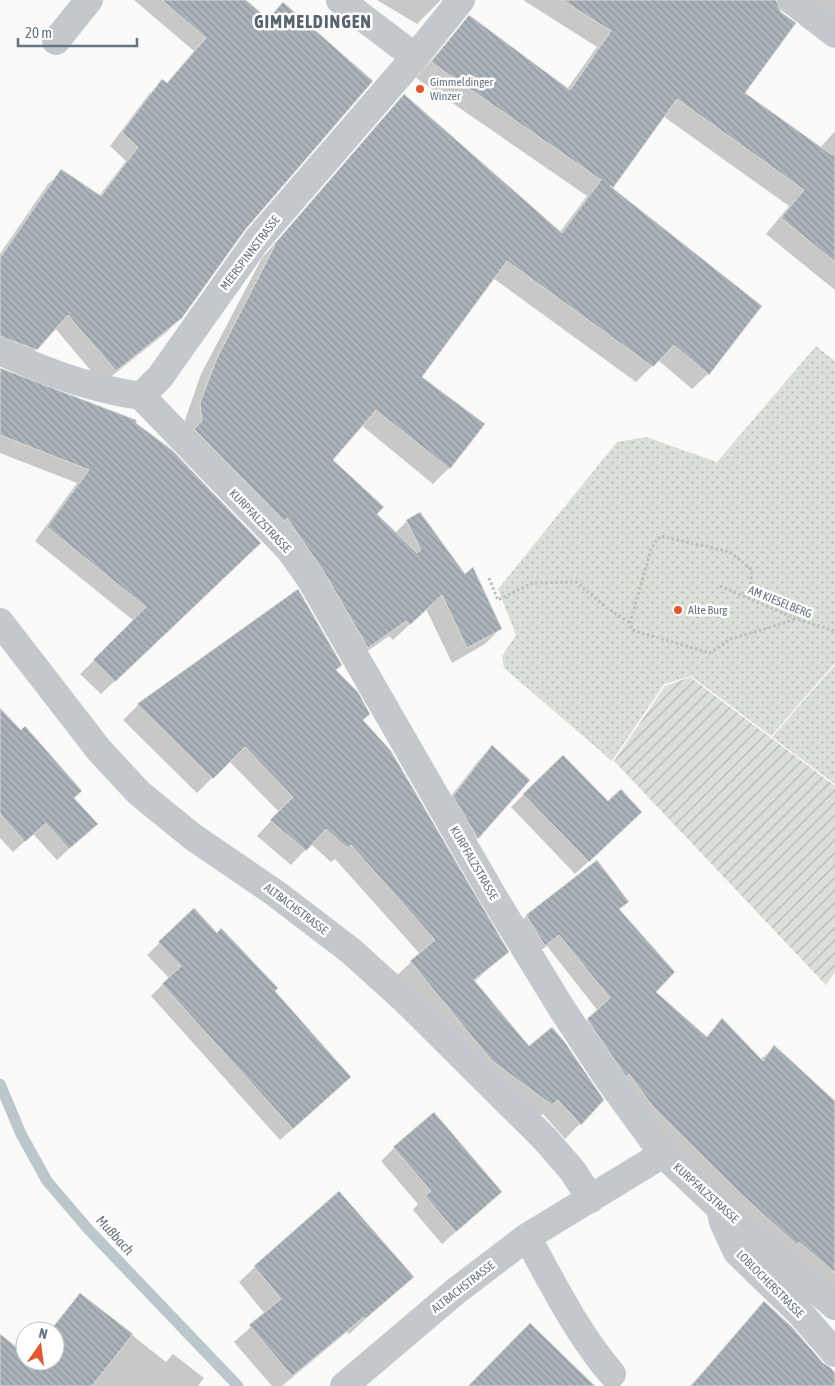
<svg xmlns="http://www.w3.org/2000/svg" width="835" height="1386" font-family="'Asap Condensed',sans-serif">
	<defs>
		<pattern id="grass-dots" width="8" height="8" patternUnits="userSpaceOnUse" patternTransform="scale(1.25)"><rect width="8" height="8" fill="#dadfd7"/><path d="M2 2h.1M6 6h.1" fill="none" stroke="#b4b9b4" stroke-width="1.8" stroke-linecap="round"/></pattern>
		<pattern id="garden-furrows" width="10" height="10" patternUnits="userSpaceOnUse" patternTransform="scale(1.25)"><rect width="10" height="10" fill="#dadfd7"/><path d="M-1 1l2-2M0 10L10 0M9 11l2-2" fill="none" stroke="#b4b9b4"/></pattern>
		<pattern id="building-back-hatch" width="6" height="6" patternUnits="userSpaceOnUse" patternTransform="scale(1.25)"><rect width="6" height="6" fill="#aab3b9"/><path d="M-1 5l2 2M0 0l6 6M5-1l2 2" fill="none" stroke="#8e969c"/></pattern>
	</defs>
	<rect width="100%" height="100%" fill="#fafaf8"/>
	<!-- grass -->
	<path fill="url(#grass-dots)" d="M816,346L835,361V663L771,736L691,676L664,684L612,761L504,668L502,656L516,635L498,589L617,442L646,437L717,462Z
		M835,665V784L772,737Z"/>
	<!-- garden -->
	<path fill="url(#garden-furrows)" d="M690,677L835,786V972L826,985L614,761L665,686Z"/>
	<!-- shadow -->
	<path fill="#0003" d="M134,0H244L267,20L283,4L244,229L181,317L168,331L102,384L55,328L22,363L0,354V254L48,184L62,171L99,196L126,161L110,146L149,94L162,81L166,84L194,51Z
		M377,0H441L417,24Z
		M523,0H774L775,6L794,24L743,93L820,148L835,131V290L766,234L789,206L663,116L611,188L708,374L692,389L658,360L636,382L493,278L420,378L483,425L449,468L433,484L361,425L331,460L376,514L395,533L407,521L501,628L485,644L452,663L426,609L393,640L389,636L352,662L309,588L187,438L185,420L201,374L262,258L404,96L560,232L587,196L416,78L469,16L567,89L597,47Z
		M777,0H835V28L784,3Z
		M0,369L134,424L246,556L101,694L80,674L134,621L35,541L77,483L0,453Z
		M298,591L335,671L361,721L507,951L474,982L528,1048L603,1100L565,1139L543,1114L536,1119L396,976L420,954L335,859L331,862L311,844L291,865L257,836L279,812L229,761L197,793L123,720L138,705Z
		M0,713L73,798L84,835L57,860L33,834L13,852L0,838Z
		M492,747L529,781L465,851L441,809L479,760Z
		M563,756L628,825L575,874L511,807Z
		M596,862L628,902L619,910L654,992L705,1038L722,1020L760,1060L774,1047L835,1103V1296L642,1120L576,1032L598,1011L547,946L532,957L514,929L526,916Z
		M194,910L273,991L338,1088L280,1140L151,996L169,978L147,955Z
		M394,1148L500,1192L442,1244L413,1210L418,1204L381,1161Z
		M255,1267L412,1277L349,1334L347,1332L282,1386H272L234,1342L265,1314L239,1282Z
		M80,1294L166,1362L173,1354L204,1378L198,1386H0V1336L25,1355V1361H55V1331H49Z
		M764,1303L835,1375V1386H690Z"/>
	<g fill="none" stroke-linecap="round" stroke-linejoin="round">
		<!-- stream -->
		<path stroke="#bbc7cb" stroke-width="11" d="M0,1084L21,1134L47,1181L88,1229L238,1386"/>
	</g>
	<!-- building -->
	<path fill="url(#building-back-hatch)" stroke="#dcdcda" d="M162,0H246L268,19L283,2L373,81L245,230L182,318L116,371L68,315L37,350L0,336V258L61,169L101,196L138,147L122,132L162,79L167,83L206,38Z
		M562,0H776L781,12L796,23L745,93L832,155L835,152V262L781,218L804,190L677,99L613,188L610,186L762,306L709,375L674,345L653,367L507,261L422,377L485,424L450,469L376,410L333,460L384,507L377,514L417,553L421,550L406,520L420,512L465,574L473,567L502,629L467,648L442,595L410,625L406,621L368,648L324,572L287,518L284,521L194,429L202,421L200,403L217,358L275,245L271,248L404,94L562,233L601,180L431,62L469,15L570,90L611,31Z
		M0,368L136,420V423L172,450L261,543L115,682L93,660L146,607L47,527L89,470L0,435Z
		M298,589L342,665L336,670L358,692L370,714L363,720L391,751L509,952L474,980L529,1046L552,1027L564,1041L604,1100L581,1125L558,1100L552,1105L492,1061L410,961L435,940L351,845L347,848L326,829L306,851L270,820L293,797L245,747L213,779L137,704Z
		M0,708L21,730L25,726L82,791L74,798L98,824L69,849L46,823L25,842L0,814Z
		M492,745L530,780L478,839L453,796Z
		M563,755L608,801L621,789L642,812L589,862L523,794Z
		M597,860L629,902L619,909L675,972L656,992L707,1037L722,1018L763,1061L774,1045L835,1101V1273L799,1242L797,1245L741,1194L654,1108L629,1074L626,1077L587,1019L610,998L559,935L545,946L526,915Z
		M194,908L217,933L221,928L278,988L275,991L351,1077L293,1129L162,984L181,966L158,942Z
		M434,1112L502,1192L456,1232L425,1196L431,1191L393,1147Z
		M339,1191L414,1277L365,1319L364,1317L292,1376L249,1325L281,1299L254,1266Z
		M80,1293L133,1334L92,1386H0V1334L25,1354V1361H55V1331H50Z
		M764,1301L792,1327L823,1363L831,1368L835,1373V1386H691Z
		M530,1323L595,1386H468Z"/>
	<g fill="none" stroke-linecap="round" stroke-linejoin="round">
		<!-- path -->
		<path stroke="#bbbfc2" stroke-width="3" stroke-dasharray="2.5 2.5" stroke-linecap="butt" d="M489,578L498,600L532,583L576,582L607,608L630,623
			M720,586L797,619L835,631
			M749,599L752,570L730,552L660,536L651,549L630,623L632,630L710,653L731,639L797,619"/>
		<!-- minor -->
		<path stroke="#c3c8cc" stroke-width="28" d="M340,0L415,57
			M791,0L835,34
			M56,41L89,0
			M0,351C45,372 92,389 141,396
			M141,396L289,549L311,580L493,896L562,1009L609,1080L663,1154L719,1207L835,1306
			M141,396L160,377L257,240L415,57L461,0
			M0,622L99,750L139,793L193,837L275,893L351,951L404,999L545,1139L572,1170L591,1199
			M720,1208L723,1222L737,1252L802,1315L835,1353
			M527,1237C553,1284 577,1333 612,1374
			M344,1386L456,1291L527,1237L663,1154"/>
	</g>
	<!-- markers -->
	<g fill="#e4572e" stroke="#fff" stroke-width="2">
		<circle cx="420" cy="89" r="5"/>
		<circle cx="678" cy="610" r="5"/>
	</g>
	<g text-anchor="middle" stroke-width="5" stroke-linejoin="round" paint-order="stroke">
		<!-- poi labels -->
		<g font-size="12" fill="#657683" stroke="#fff" text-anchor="start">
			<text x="430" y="86">Gimmeldinger<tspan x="430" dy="14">Winzer</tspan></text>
			<text x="688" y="614">Alte Burg</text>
		</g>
		<!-- street labels -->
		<g font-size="12" fill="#657683" stroke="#fff">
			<text transform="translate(250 253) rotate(-53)" y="4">MEERSPINNSTRASSE</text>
			<text transform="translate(260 521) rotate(46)" y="4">KURPFALZSTRASSE</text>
			<text transform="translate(780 602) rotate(22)" y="4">AM KIESELBERG</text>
			<text transform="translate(474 863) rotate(60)" y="4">KURPFALZSTRASSE</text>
			<text transform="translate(296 909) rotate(37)" y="4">ALTBACHSTRASSE</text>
			<text transform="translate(706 1193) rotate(42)" y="4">KURPFALZSTRASSE</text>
			<text transform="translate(770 1284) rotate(45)" y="4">LOBLOCHERSTRASSE</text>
			<text transform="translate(463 1287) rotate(-38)" y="4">ALTBACHSTRASSE</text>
		</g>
		<!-- water labels -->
		<g font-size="14" font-style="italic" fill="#60757c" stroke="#fff">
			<text transform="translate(115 1235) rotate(47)" y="5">Mußbach</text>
		</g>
		<!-- district labels -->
		<g font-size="18" font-weight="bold" letter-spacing="1" fill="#57646e" stroke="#fff">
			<text x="313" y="28">GIMMELDINGEN</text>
		</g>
	</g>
	<!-- north arrow -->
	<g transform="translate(40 1346) rotate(14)"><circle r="24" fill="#ffffff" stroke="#c1c8cd"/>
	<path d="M0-4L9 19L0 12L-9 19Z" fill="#e4572e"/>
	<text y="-8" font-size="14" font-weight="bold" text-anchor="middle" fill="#657683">N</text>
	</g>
	<!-- scale -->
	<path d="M18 38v8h119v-8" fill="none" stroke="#657683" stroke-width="2.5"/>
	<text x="25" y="38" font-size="15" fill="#657683" stroke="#ffffff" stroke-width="4" paint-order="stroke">20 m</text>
</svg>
